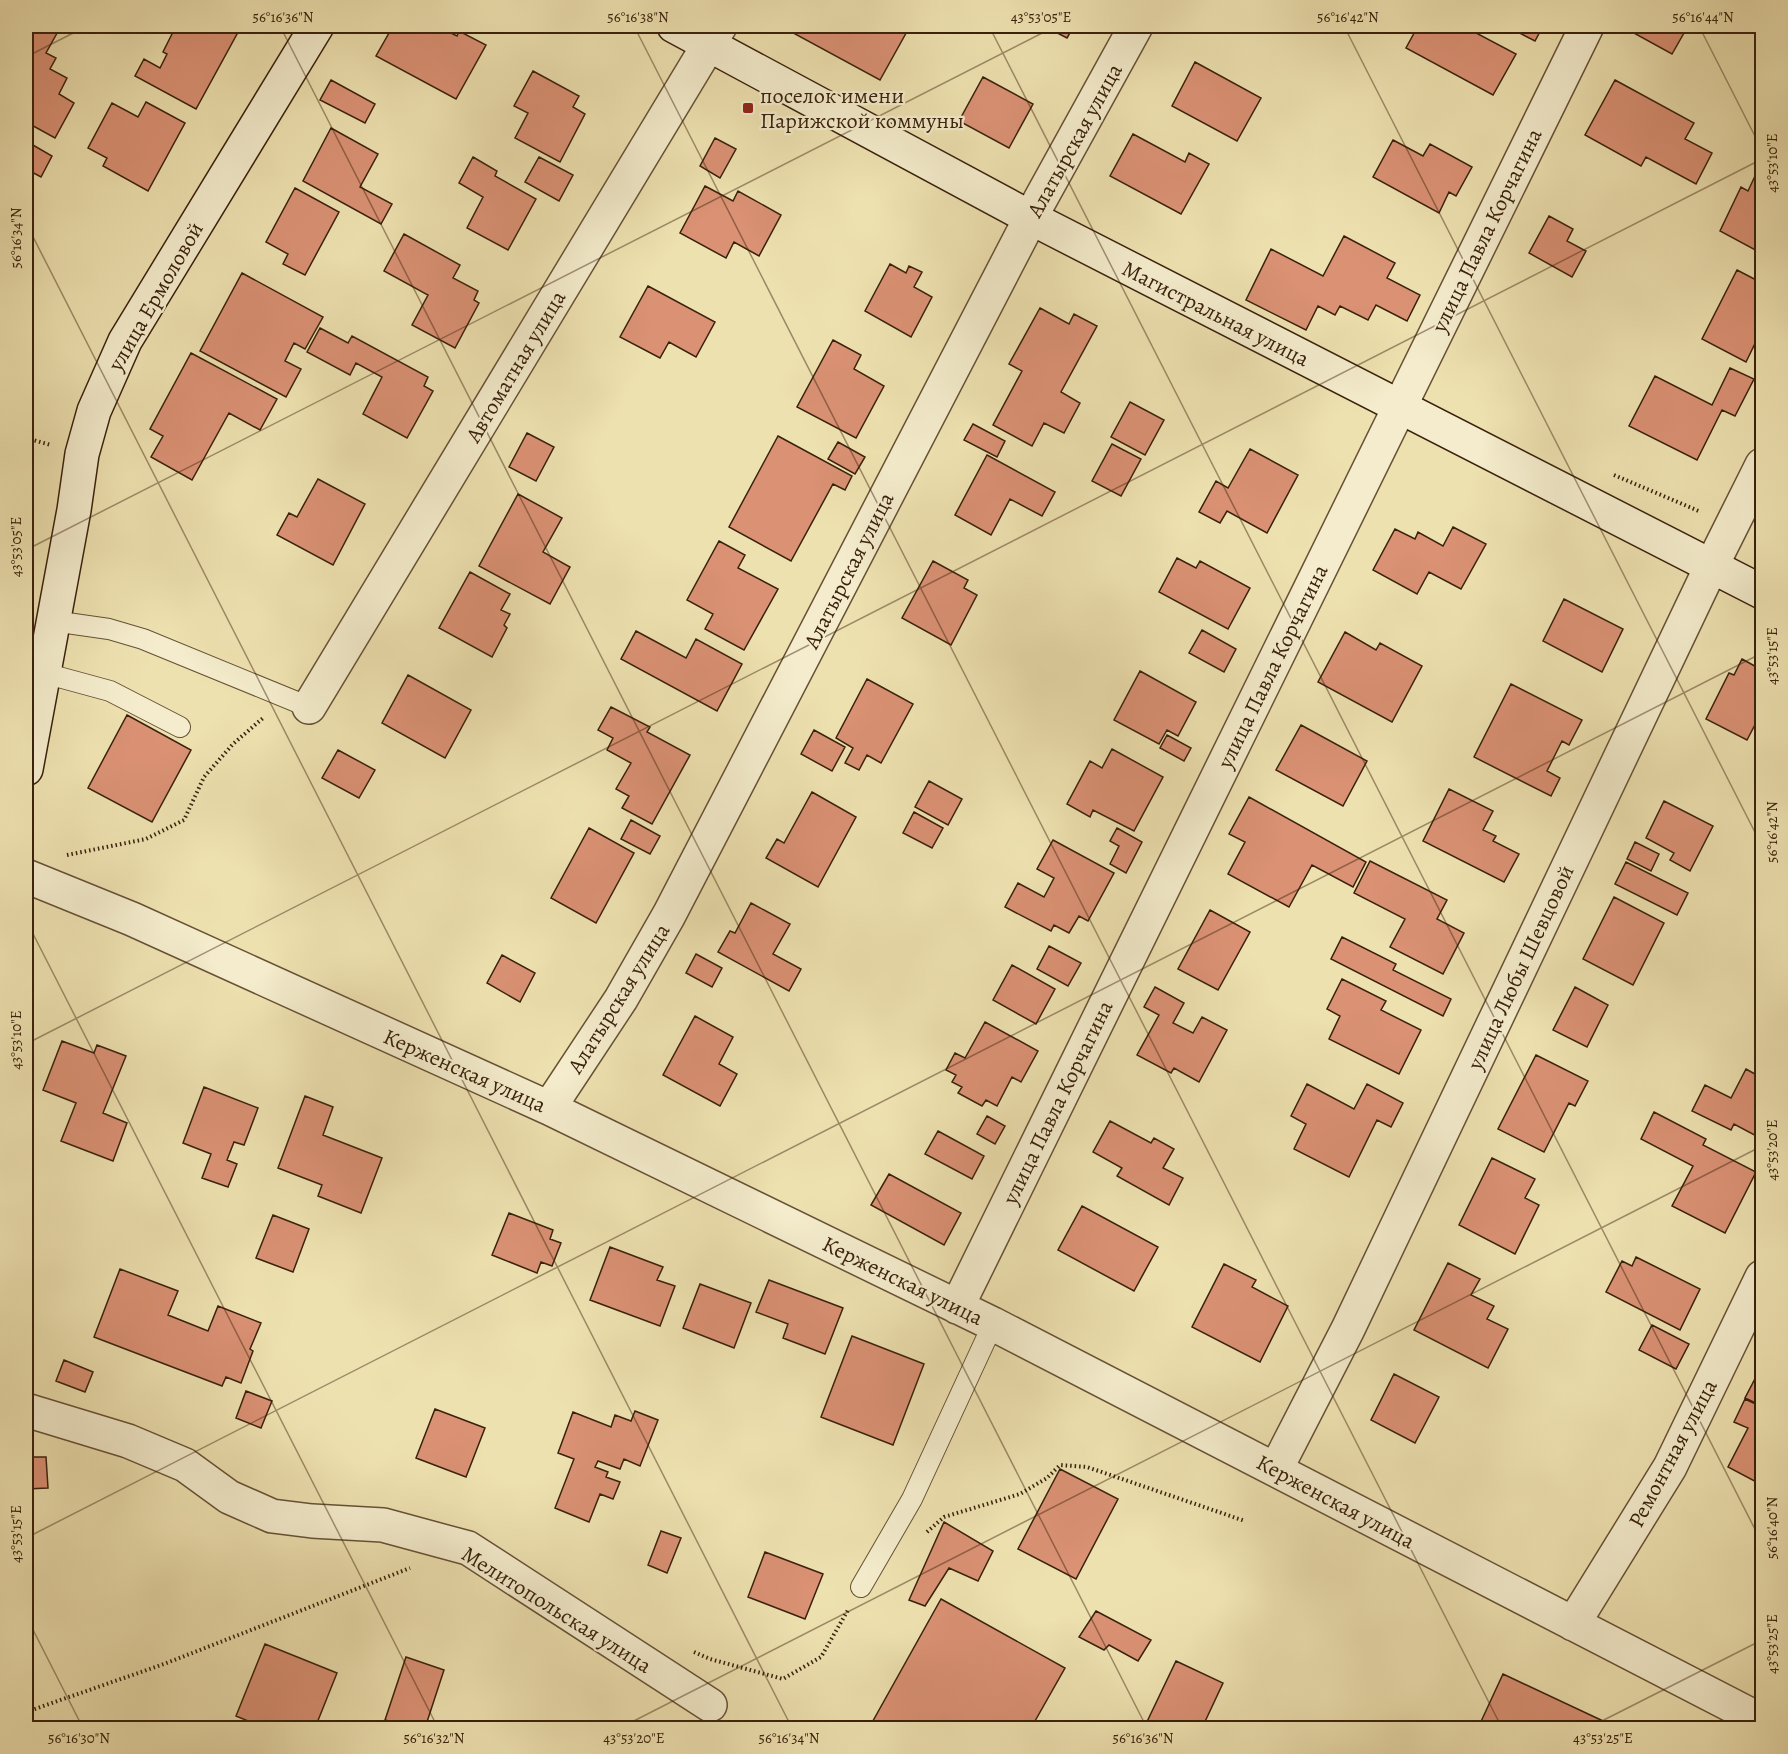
<svg xmlns="http://www.w3.org/2000/svg" width="1788" height="1754" font-family="Alegreya,serif">
	<rect width="100%" height="100%" fill="#eee1b0"/>
	<filter id="stains"><feTurbulence type="fractalNoise" baseFrequency=".00333" numOctaves="4"/><feColorMatrix values="0 0 0 0 .2 0 0 0 0 .09 0 0 0 0 .02 0 0 0 .5 -.17"/></filter>
	<radialGradient id="worn" r=".72"><stop offset=".6" stop-color="#630" stop-opacity="0"/><stop offset="1" stop-color="#630" stop-opacity=".3"/></radialGradient>
	<!-- building -->
	<path fill="#da9174" stroke="#39210c" stroke-width="1.5" d="M26,26H61L46,53L56,58L50,69L67,78L59,94L74,103L55,138L26,122Z
		M176,26H232L229,30L237,34L196,109L135,76L144,59L160,68L167,54L163,52Z
		M393,26H436L457,36L459,31L486,45L456,99L376,56Z
		M785,26H910L880,80L784,28Z
		M1044,26H1074L1067,38Z
		M1418,26H1428L1433,28L1434,26H1463L1516,54L1493,95L1406,48Z
		M1511,26H1543L1535,41L1510,28Z
		M1636,26H1688L1672,54L1632,32Z
		M1195,62L1261,98L1237,141L1172,106Z
		M533,71L579,96L573,107L585,114L560,162L515,138L528,113L514,106Z
		M983,77L1033,104L1009,148L959,121Z
		M331,80L375,104L365,123L320,100Z
		M1615,80L1694,123L1685,139L1712,153L1696,184L1646,157L1641,166L1585,135Z
		M146,102L185,123L148,191L103,166L107,158L88,148L112,103L138,117Z
		M331,128L378,154L360,187L392,204L381,224L303,181Z
		M1133,134L1185,162L1189,153L1209,164L1181,214L1110,176Z
		M715,138L736,149L720,178L700,166Z
		M1393,140L1423,156L1430,144L1472,167L1456,196L1449,192L1439,213L1373,177Z
		M26,141L52,156L41,177L26,169Z
		M473,157L497,171L495,176L536,199L508,250L467,228L483,197L459,183Z
		M539,157L573,175L559,201L525,182Z
		M1762,161V245L1759,252L1720,231L1741,187L1748,191Z
		M705,186L733,201L738,191L781,215L759,256L734,242L726,258L680,233Z
		M295,188L339,212L305,275L283,264L288,254L266,242Z
		M1549,216L1573,229L1567,241L1586,251L1572,277L1529,253Z
		M404,234L460,265L453,278L478,291L474,300L479,303L455,348L412,325L428,295L384,271Z
		M1344,236L1395,263L1387,278L1420,295L1407,321L1376,305L1368,320L1340,306L1335,315L1318,306L1306,330L1246,300L1271,249L1323,276Z
		M890,264L906,273L909,266L922,272L914,287L932,297L911,337L865,311Z
		M1737,270L1762,283V329L1746,362L1702,339Z
		M242,273L323,317L305,349L294,343L285,361L301,369L286,397L200,351Z
		M648,286L715,322L696,357L669,342L660,358L620,337Z
		M1040,308L1069,324L1074,314L1097,326L1061,392L1080,403L1064,433L1044,423L1032,446L993,425L1022,371L1009,364Z
		M320,328L348,343L352,336L428,377L424,386L433,391L407,438L363,414L382,377L356,363L350,375L307,352Z
		M833,340L861,355L854,369L884,386L856,438L797,407Z
		M191,353L277,399L260,430L229,413L192,480L151,457L163,436L150,429Z
		M1730,368L1754,379L1735,416L1722,410L1697,460L1629,426L1655,376L1712,405Z
		M1130,402L1164,420L1145,455L1111,437Z
		M973,424L1005,441L997,457L964,440Z
		M527,433L554,447L536,481L509,467Z
		M778,436L852,476L845,490L833,484L791,561L729,527Z
		M838,442L865,457L855,474L828,459Z
		M1112,444L1141,459L1121,496L1092,481Z
		M1250,449L1298,475L1267,533L1227,511L1220,523L1199,512L1216,481L1228,488Z
		M987,455L1055,492L1042,516L1010,499L991,535L955,515Z
		M318,479L365,504L333,565L277,535L289,513L297,517Z
		M518,494L562,518L543,552L570,567L550,604L479,566Z
		M1453,527L1486,544L1461,589L1429,572L1417,594L1373,570L1395,529L1415,539L1418,532L1443,546Z
		M719,541L745,555L738,568L778,589L744,650L705,629L713,614L687,600Z
		M1177,558L1196,568L1200,561L1250,588L1228,629L1159,592Z
		M933,561L968,580L964,588L977,595L951,645L902,618Z
		M470,572L510,594L501,610L510,614L504,625L507,628L492,657L439,628Z
		M1564,599L1623,629L1602,672L1543,641Z
		M1202,630L1236,649L1224,672L1189,653Z
		M636,631L686,658L696,639L742,664L717,711L621,659Z
		M1345,632L1376,650L1380,643L1422,666L1392,722L1318,682Z
		M1742,659L1762,670V719L1759,717L1747,740L1706,719L1729,673L1734,675Z
		M1140,671L1196,702L1178,736L1167,730L1159,744L1114,720Z
		M408,675L471,710L445,758L382,723Z
		M867,679L913,704L881,763L867,755L859,770L845,763L853,748L836,738Z
		M1511,684L1582,720L1569,745L1562,741L1547,771L1560,778L1551,796L1474,757Z
		M611,707L650,727L647,732L690,755L652,824L622,808L629,796L616,789L631,763L607,750L613,738L598,730Z
		M127,715L191,750L152,822L88,788Z
		M1301,725L1367,761L1343,806L1276,770Z
		M814,730L845,747L832,771L801,754Z
		M1167,735L1191,748L1184,761L1160,748Z
		M1112,749L1163,777L1134,831L1093,810L1090,817L1067,804L1090,761L1102,768Z
		M338,750L375,770L359,798L322,778Z
		M929,781L962,799L948,825L915,807Z
		M1449,789L1493,811L1483,830L1496,836L1493,841L1519,854L1504,882L1423,841Z
		M812,792L856,817L818,887L766,858L777,839L784,843Z
		M1249,797L1366,862L1353,887L1312,865L1289,907L1228,874L1245,842L1229,834Z
		M1664,801L1713,826L1690,871L1670,860L1674,853L1646,838Z
		M914,812L943,828L932,848L903,833Z
		M631,820L660,836L650,854L621,839Z
		M589,828L634,853L596,923L551,898Z
		M1117,828L1142,842L1126,873L1110,864L1119,846L1110,841Z
		M1053,840L1114,873L1088,921L1079,916L1069,933L1054,925L1051,931L1005,907L1018,883L1044,897L1054,878L1037,869Z
		M1635,842L1659,854L1651,871L1627,859Z
		M1370,861L1447,900L1437,919L1464,933L1443,974L1390,947L1405,919L1354,893Z
		M1626,862L1688,893L1677,915L1615,884Z
		M1614,897L1664,923L1633,985L1583,959Z
		M751,903L790,924L773,954L801,969L789,991L718,952L730,931L735,933Z
		M1210,910L1250,932L1218,990L1178,969Z
		M1342,937L1396,964L1393,970L1451,999L1443,1016L1331,959Z
		M1049,946L1081,963L1068,986L1037,969Z
		M696,954L722,968L712,987L686,973Z
		M502,955L535,973L520,1002L487,983Z
		M1012,965L1055,989L1036,1024L993,1000Z
		M1342,979L1386,1001L1381,1010L1421,1030L1399,1074L1329,1039L1340,1016L1327,1009Z
		M1155,987L1184,1003L1173,1023L1193,1033L1202,1017L1227,1030L1199,1082L1174,1068L1171,1073L1137,1055L1159,1015L1144,1007Z
		M1575,987L1608,1005L1587,1047L1553,1030Z
		M695,1016L733,1037L719,1064L737,1074L720,1106L663,1075Z
		M985,1022L1038,1051L1021,1082L1012,1077L997,1106L986,1100L982,1106L958,1093L962,1087L952,1082L956,1075L946,1070L955,1053L965,1058Z
		M62,1041L94,1053L97,1045L126,1056L103,1113L127,1123L113,1161L61,1141L76,1103L43,1090Z
		M1536,1055L1588,1081L1575,1106L1569,1103L1544,1152L1498,1129Z
		M1746,1069L1762,1078V1139L1734,1124L1731,1130L1692,1111L1705,1085L1731,1098Z
		M1307,1084L1354,1109L1367,1084L1403,1103L1391,1127L1377,1120L1349,1177L1294,1149L1306,1124L1291,1116Z
		M204,1087L258,1108L244,1145L234,1142L227,1160L237,1164L228,1187L202,1178L211,1154L183,1143Z
		M305,1096L333,1107L323,1135L382,1158L361,1213L318,1196L322,1185L278,1168Z
		M1654,1112L1706,1139L1703,1145L1756,1172L1725,1233L1672,1206L1693,1166L1641,1139Z
		M987,1116L1005,1126L995,1144L977,1134Z
		M1110,1121L1151,1143L1154,1138L1174,1149L1163,1168L1183,1178L1169,1205L1117,1176L1122,1168L1093,1152Z
		M938,1131L984,1156L972,1179L925,1154Z
		M1492,1158L1535,1179L1525,1198L1539,1205L1515,1254L1459,1225Z
		M889,1174L961,1213L944,1245L871,1205Z
		M1082,1206L1158,1247L1134,1291L1058,1250Z
		M509,1213L553,1230L550,1239L561,1243L552,1266L541,1262L537,1273L492,1255Z
		M273,1215L309,1229L293,1272L256,1258Z
		M610,1247L663,1267L657,1280L675,1286L660,1326L590,1300Z
		M1636,1257L1700,1289L1680,1330L1606,1292L1622,1261L1632,1266Z
		M1448,1263L1480,1279L1471,1295L1494,1306L1487,1319L1508,1329L1488,1368L1414,1330Z
		M1224,1264L1256,1280L1252,1287L1288,1306L1260,1362L1192,1327Z
		M120,1269L178,1291L168,1315L208,1331L218,1306L261,1323L250,1349L253,1351L241,1383L226,1377L222,1386L94,1337Z
		M769,1280L843,1308L825,1354L783,1338L788,1324L756,1312Z
		M700,1284L751,1303L734,1348L683,1328Z
		M1652,1325L1689,1344L1676,1369L1639,1350Z
		M852,1336L924,1364L893,1445L821,1417Z
		M64,1360L93,1372L85,1392L56,1381Z
		M1758,1373L1762,1375V1406L1745,1398Z
		M1394,1374L1439,1397L1415,1443L1371,1420Z
		M246,1391L272,1401L261,1428L236,1418Z
		M1745,1399L1762,1407V1485L1728,1467L1748,1428L1734,1422Z
		M435,1409L485,1428L466,1477L416,1458Z
		M635,1411L658,1420L640,1466L624,1459L620,1469L598,1461L595,1467L608,1472L606,1477L620,1482L613,1499L600,1494L589,1522L555,1508L574,1459L558,1453L573,1412L611,1427L615,1415L631,1421Z
		M26,1457H46L48,1488L26,1489Z
		M1060,1469L1118,1499L1076,1579L1018,1549Z
		M944,1522L993,1551L978,1581L949,1568L925,1606L909,1600Z
		M661,1531L681,1538L667,1573L648,1565Z
		M765,1552L823,1574L805,1619L748,1597Z
		M941,1599L1065,1668L1031,1728H869Z
		M1096,1611L1151,1640L1138,1661L1109,1645L1104,1650L1079,1637Z
		M265,1644L337,1673L315,1728H265L236,1716Z
		M406,1657L444,1670L425,1728H394L396,1723L385,1720Z
		M1176,1661L1223,1683L1202,1728H1144Z
		M1503,1674L1618,1728H1478Z"/>
	<g fill="none" stroke-linecap="round" stroke-linejoin="round">
		<defs>
			<path id="lane" d="M53,621L109,629L143,639L309,707
				M44,673L110,691L180,727
				M861,1587L912,1499L993,1324"/>
			<path id="street" d="M309,707L720,26
				M26,876L132,919L549,1108L993,1324L1762,1721
				M549,1108L621,999L669,915L1040,200L1136,26
				M957,1307L1587,26
				M26,1410L128,1441L185,1465L229,1497L272,1516L312,1521L383,1525L468,1548L710,1705
				M1276,1469L1348,1329L1711,567L1762,465
				M1573,1624L1670,1467L1762,1277"/>
			<path id="secondary" d="M674,26L1031,218L1762,592
				M26,769L74,510L82,454L94,411L125,341L317,26"/>
		</defs>
		<!-- lane casing -->
		<use href="#lane" stroke="#665135" stroke-width="22"/>
		<!-- street casing -->
		<use href="#street" stroke="#665135" stroke-width="36"/>
		<!-- secondary casing -->
		<use href="#secondary" stroke="#39210c" stroke-width="36"/>
		<!-- path -->
		<path stroke="#39210c" stroke-width="4" stroke-dasharray="1.5 3" stroke-linecap="butt" d="M26,438L51,445
			M1614,475L1701,512
			M67,855L146,839L184,820L204,777L233,744L263,718
			M927,1532L944,1517L1020,1494L1047,1478L1060,1465L1087,1467L1245,1521
			M694,1652L710,1659L783,1679L821,1657L848,1610
			M26,1712L164,1664L410,1568"/>
		<!-- lane -->
		<use href="#lane" stroke="#f4eccc" stroke-width="20"/>
		<!-- street -->
		<use href="#street" stroke="#f4eccc" stroke-width="33"/>
		<!-- secondary -->
		<use href="#secondary" stroke="#f4eccc" stroke-width="33"/>
	</g>
	<!-- ticks -->
	<path fill="none" stroke="#39210c" stroke-width="1.5" stroke-opacity="0.45" d="M280,26L1147,1728M634,26L1502,1728M989,26L1762,1543M1344,26L1762,846M1699,26L1762,150M26,57L87,26M26,223L792,1728M26,550L1056,26M26,920L438,1728M26,1044L1762,159M26,1538L1762,653M26,1616L83,1728M620,1728L1762,1146M1588,1728L1762,1640"/>
	<!-- markers -->
	<rect fill="#8f2418" stroke="#f4eccc" stroke-width="2" x="742" y="102" width="12" height="12" rx="3"/>
	<g text-anchor="middle" stroke-width="4.5" stroke-linejoin="round" paint-order="stroke">
		<!-- poi labels -->
		<g font-size="22" fill="#39210c" stroke="#f4eccc" text-anchor="start">
			<text x="760" y="103">поселок имени<tspan x="760" dy="25">Парижской коммуны</tspan></text>
		</g>
		<!-- street labels -->
		<g font-size="22" fill="#39210c" stroke="#f4eccc">
			<text transform="translate(1074 140) rotate(-61)" y="8">Алатырская улица</text>
			<text transform="translate(1486 230) rotate(-64)" y="8">улица Павла Корчагина</text>
			<text transform="translate(155 296) rotate(-60)" y="8">улица Ермоловой</text>
			<text transform="translate(1216 313) rotate(27)" y="8">Магистральная улица</text>
			<text transform="translate(515 366) rotate(-59)" y="8">Автоматная улица</text>
			<text transform="translate(848 570) rotate(-63)" y="8">Алатырская улица</text>
			<text transform="translate(1272 666) rotate(-64)" y="8">улица Павла Корчагина</text>
			<text transform="translate(1520 967) rotate(-65)" y="8">улица Любы Шевцовой</text>
			<text transform="translate(618 998) rotate(-58)" y="8">Алатырская улица</text>
			<text transform="translate(465 1070) rotate(24)" y="8">Керженская улица</text>
			<text transform="translate(1057 1102) rotate(-64)" y="8">улица Павла Корчагина</text>
			<text transform="translate(903 1280) rotate(26)" y="8">Керженская улица</text>
			<text transform="translate(1672 1453) rotate(-62)" y="8">Ремонтная улица</text>
			<text transform="translate(1336 1501) rotate(28)" y="8">Керженская улица</text>
			<text transform="translate(557 1609) rotate(32)" y="8">Мелитопольская улица</text>
		</g>
	</g>
	<!-- margin -->
	<rect width="1788" height="1754" fill="none" stroke="#eee1b0" stroke-width="66"/>
	<rect x="33" y="33" width="1722" height="1688" fill="none" stroke="#39210c" stroke-width="2"/>
	<g font-size="15" text-anchor="middle" fill="#39210c">
		<text x="283" y="22">56°16'36"N</text>
		<text x="638" y="22">56°16'38"N</text>
		<text x="1041" y="22">43°53'05"E</text>
		<text x="1348" y="22">56°16'42"N</text>
		<text x="1703" y="22">56°16'44"N</text>
		<text transform="translate(1772 163) rotate(-90)" y="5">43°53'10"E</text>
		<text transform="translate(16 238) rotate(-90)" y="5">56°16'34"N</text>
		<text transform="translate(16 547) rotate(-90)" y="5">43°53'05"E</text>
		<text transform="translate(1772 656) rotate(-90)" y="5">43°53'15"E</text>
		<text transform="translate(1772 832) rotate(-90)" y="5">56°16'42"N</text>
		<text transform="translate(16 1040) rotate(-90)" y="5">43°53'10"E</text>
		<text transform="translate(1772 1150) rotate(-90)" y="5">43°53'20"E</text>
		<text transform="translate(1772 1528) rotate(-90)" y="5">56°16'40"N</text>
		<text transform="translate(16 1534) rotate(-90)" y="5">43°53'15"E</text>
		<text transform="translate(1772 1644) rotate(-90)" y="5">43°53'25"E</text>
		<text x="79" y="1743">56°16'30"N</text>
		<text x="434" y="1743">56°16'32"N</text>
		<text x="634" y="1743">43°53'20"E</text>
		<text x="789" y="1743">56°16'34"N</text>
		<text x="1143" y="1743">56°16'36"N</text>
		<text x="1603" y="1743">43°53'25"E</text>
	</g>
	<rect width="100%" height="100%" filter="url(#stains)"/>
	<rect width="100%" height="100%" fill="url(#worn)"/>
</svg>
